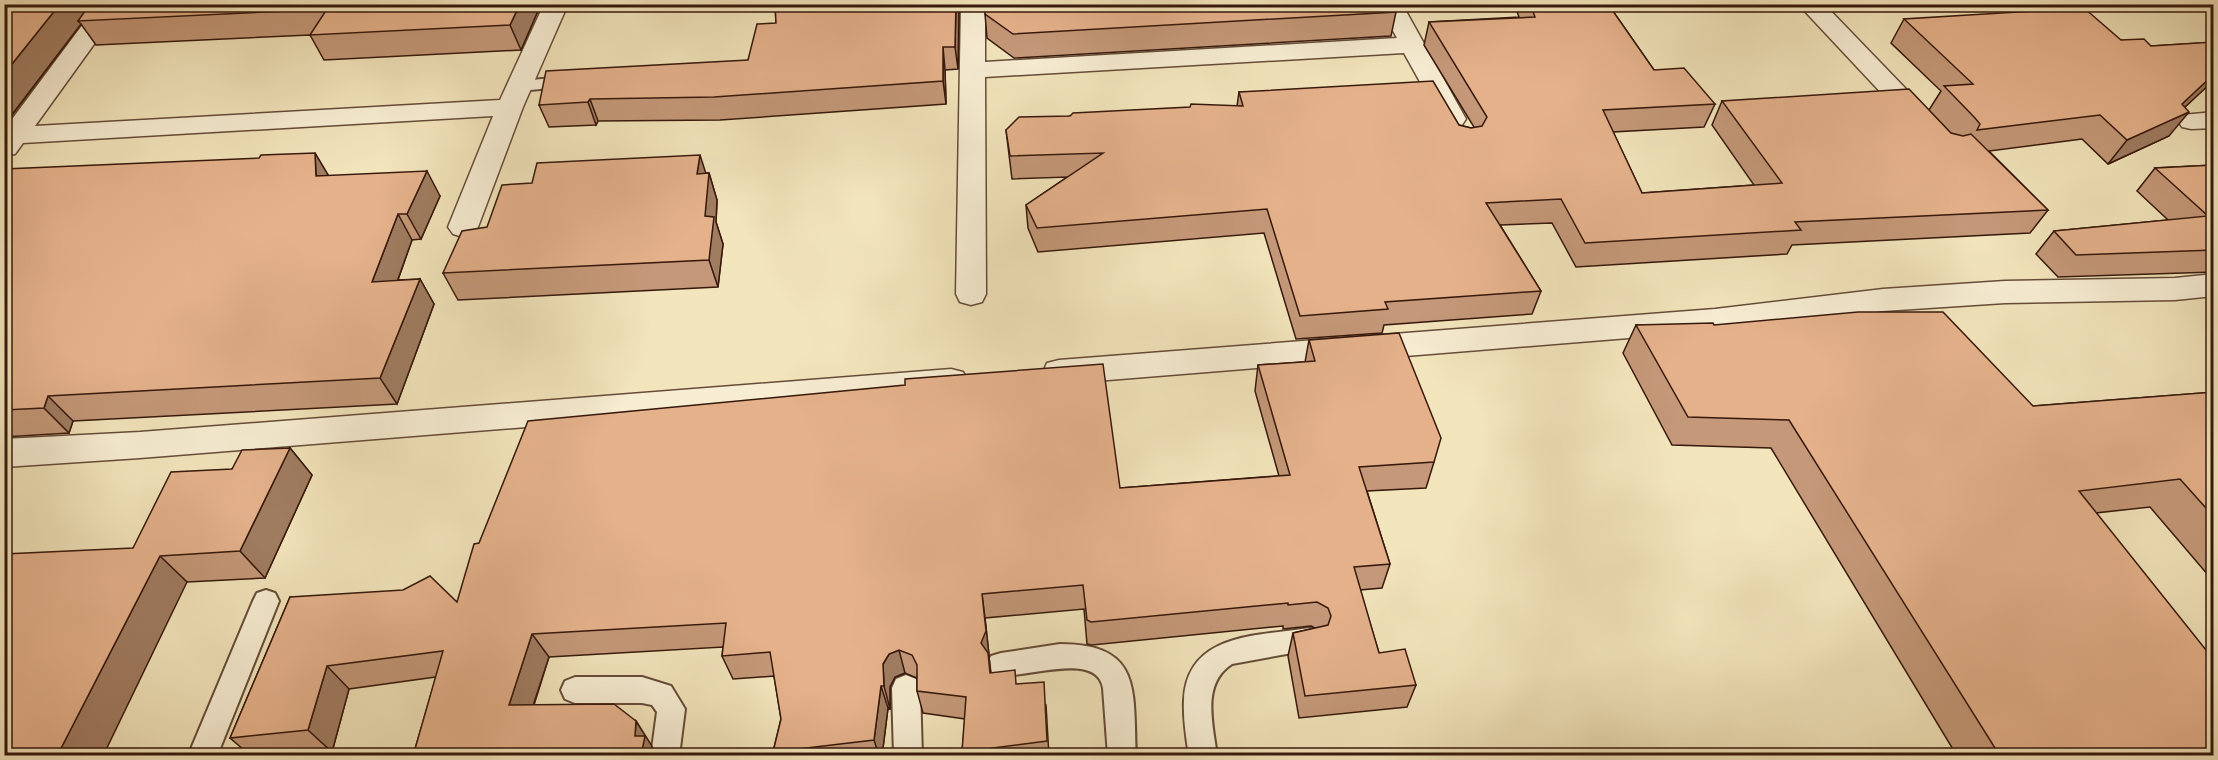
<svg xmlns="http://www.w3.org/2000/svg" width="2218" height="760" font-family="'Libre Caslon Text',serif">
	<rect width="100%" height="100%" fill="#f2e4bb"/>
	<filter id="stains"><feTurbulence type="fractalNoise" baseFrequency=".00333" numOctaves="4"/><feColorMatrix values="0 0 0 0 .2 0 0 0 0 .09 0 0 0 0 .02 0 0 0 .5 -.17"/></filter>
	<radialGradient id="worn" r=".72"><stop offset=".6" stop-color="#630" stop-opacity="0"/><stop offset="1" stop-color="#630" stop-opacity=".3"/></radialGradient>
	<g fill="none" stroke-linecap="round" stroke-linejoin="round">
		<defs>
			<path id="service" d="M575,76L581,77L584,81L581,85L520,91L514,90L511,86L514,82L520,81Z
				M266,590L275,593L279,601L217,756H188L253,601L257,593Z
				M1310,628L1320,632L1323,640L1320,648L1232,664C1201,684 1213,724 1217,756H1189C1186,737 1183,719 1184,700C1187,632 1259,636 1310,628Z
				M1060,644C1143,644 1133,691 1136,756H1108L1103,688C1096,648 1017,683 991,674L987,665L991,656L1001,653Z
				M906,675L916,679L920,688L922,756H894L892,688L896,679Z
				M575,677H642L671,686L685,709L679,756H651L657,712L652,705L642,703H575L565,699L561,690L565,681Z"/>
			<path id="minor" d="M98,4H123L35,126L500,100L544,4H568L523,107L478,227L473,234L463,237L453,234L448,227L493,116L23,143L15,154L4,156V130Z
				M961,4H985V62L1397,38L1378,4H1402L1466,119L1462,125L1453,127L1444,125L1404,53L985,77L986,294L982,302L971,305L960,302L956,294Z
				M1798,4H1824L1933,117L1937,123L1933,129L1924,131L1915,129Z
				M2214,112V128L2191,129L2182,127L2178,121L2182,115Z
				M2214,274V296L2175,300L2005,303L1883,311L1715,331L1059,384L1047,381L1043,372L1047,363L1059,360L1715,309L1883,289L2005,281L2175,278Z
				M951,369L963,372L968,381L963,390L951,393L140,458L4,467V439L140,432Z"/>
		</defs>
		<!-- service casing -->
		<use href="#service" stroke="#654b38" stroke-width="4"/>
		<!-- minor casing -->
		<use href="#minor" stroke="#654b38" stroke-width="3"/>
		<!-- service -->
		<use href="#service" fill="#f7edd3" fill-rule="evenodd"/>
		<!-- minor -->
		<use href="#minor" fill="#f7edd3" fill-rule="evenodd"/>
	</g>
	<!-- wall -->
	<path fill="#c49878" stroke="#36180c" stroke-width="1.5" d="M4,4H541L521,50L324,60L310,35L96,45L81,24L7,122Z
		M775,4H959L958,69L945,70L946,104L720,120L598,121L596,125L549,127L539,105L748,60L776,23Z
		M1514,4H1608L1654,70L1715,104L1704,127L1613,132L1642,193L1754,185L1712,125L1722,101L1929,110L1941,91L1891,43L1904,19L2121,40L2151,46L2214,42V80L2185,107L2169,136L2108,164L2082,139L1989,151L2048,210L2030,233L1792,245L1787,254L1576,267L1552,223L1500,225L1541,291L1532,314L1384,325L1382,333L1296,339L1264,233L1038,252L1028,228L1026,205L1067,177L1012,179L1006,130L1070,116L1237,106L1239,92L1459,125L1471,128L1474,127L1424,45L1429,22L1519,17Z
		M1396,12L1391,36L1014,58L987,38L985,14Z
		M2214,165V272L2058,277L2036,254L2054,231L2168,220L2137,191L2155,168Z
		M4,169L329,176L440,196L421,239L412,240L398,280L420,279L434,304L397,404L73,421L69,433L4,437Z
		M706,173H709L717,200L716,222L723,244L718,287L458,300L443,273Z
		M1636,325H1714L2033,406L2214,392V582L2150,507L2096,513L2214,756H1957L1771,448L1672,445L1623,353Z
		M1309,340L1434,462L1426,488L1367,491L1390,564L1382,588L1360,590L1379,653L1416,685L1407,707L1299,718L1288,656L1293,633L1315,628L1311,626L1283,629V626L1092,645L1087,644L1084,609L985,618L989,655V657L991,673L1017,684L1046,705L1049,756H963L962,752L965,719L923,713L917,691V678L905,673L895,677L890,687V709L888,708L882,756H774L773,752L781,719L774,676L733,679L722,656L723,647L549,657L534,705L636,721L657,756H413L436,677L349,689L332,752L295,756H251L230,738L290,597L457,602L1120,488L1279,476L1255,391L1258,365L1305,362Z
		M290,448L312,475L265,578L187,582L133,548L232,469Z"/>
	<!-- shaded-wall -->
	<path fill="#a07c61" stroke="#36180c" stroke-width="1.5" d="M60,4H96L78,21L81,24L4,125V74Z
		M520,4H541L521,50L510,25Z
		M956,4H959L958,69L955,47Z
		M943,47L945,70L946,104L943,81Z
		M2214,74V80L2171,120L2189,112L2169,136L2108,164L2127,140L2182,104Z
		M590,99L598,121L596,125L588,102Z
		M315,153L330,178L316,176Z
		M700,155L708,180L709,173L717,200L716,222L723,244L718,287L709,260L705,216L697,174Z
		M427,171L440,196L421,239L407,214Z
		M398,214L412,240L388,307L372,282Z
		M420,279L434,304L397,404L380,378Z
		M48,396L73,421L69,433L44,408Z
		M290,448L312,475L265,578L240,551Z
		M160,556L187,582L103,756H57Z
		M982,594L985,618L989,655V657L991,676L981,643Z
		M532,634L549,657L526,727L509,705Z
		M899,650L905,673L895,677L890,687V709L884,686L883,664L889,654Z
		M327,666L349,689L332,752L308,730Z
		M881,686L888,708L882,756H879L874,740Z
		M636,721L650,743L657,756H641L635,736Z"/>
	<!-- building -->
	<path fill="#e4b18b" stroke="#36180c" stroke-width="1.5" d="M4,4H60L4,74Z
		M90,4H520L510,25L310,35L327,9L78,21Z
		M775,4H956L955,47H943V81L714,97L590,99L588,102L539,105L546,71L748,60L757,24L776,23Z
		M985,4H1392L1396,12L1013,34L985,14Z
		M1530,4H1608L1654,70L1684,68L1715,104L1603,110L1642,193L1782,183L1722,101L1909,89L1951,133L1963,136L1971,134L2048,210L1795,222L1801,230L1585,243L1561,199L1486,203L1541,291L1385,302L1388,309L1300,316L1267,209L1037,228L1026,205L1103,153L1010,156L1006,130L1019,117L1070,116L1073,113L1190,107L1191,104L1243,106L1239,92L1433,81L1459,125L1471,128L1482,126L1487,117L1429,22L1535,17Z
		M2084,8L2121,40L2144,39L2151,46L2214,42V74L2182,104L2189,112L2127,140L2100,115L1977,130L1980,124L1975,118L1944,86L1973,84L1904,19Z
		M315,153L316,176L427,171L407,214H398L372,282L420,279L380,378L48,396L44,408L4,410V169L259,158L261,155Z
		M700,155L697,174L709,173L705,216L714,217L709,260L443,273L462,231L487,227L502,185L532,183L537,163Z
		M2214,165V250L2076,255L2054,231L2208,216L2155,168Z
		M1858,312H1943L2033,406L2214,392V517L2180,479L2079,491L2214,660V756H2000L1789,420L1688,417L1636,325L1713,323L1714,325Z
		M1399,333L1441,438L1434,462L1359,467L1390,564L1354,567L1379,653L1405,649L1416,685L1305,696L1293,633L1328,625L1331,616L1328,608L1317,602L1288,605V603L1091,622L1087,620L1083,585L982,594L986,631L981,643L988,653L990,673L1015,670L1016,684L1044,682L1047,741L962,752L966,697L917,691V665L912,655L899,650L889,654L883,664L884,686H881L874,740L773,752L781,719L770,652L722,656L726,623L532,634L509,705L614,704L636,721L635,736H645L641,756H557L542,750L489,756H413L443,651L327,666L308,730L230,738L290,597L403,590L430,576L457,602L474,544L479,543L528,421L905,385V379L1103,364L1120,488L1290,475L1258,365L1315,361L1309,340Z
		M290,448L240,551L160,556L57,756H4V554L133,548L171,472L232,469L242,450Z"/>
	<!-- margin -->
	<rect width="2218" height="760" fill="none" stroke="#f2e4bb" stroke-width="24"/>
	<rect x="6" y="6" width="2206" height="748" fill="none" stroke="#36180c" stroke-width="3"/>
	<rect x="12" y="12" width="2194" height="736" fill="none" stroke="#36180c" stroke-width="1.5"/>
	<rect width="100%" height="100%" filter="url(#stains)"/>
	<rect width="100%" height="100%" fill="url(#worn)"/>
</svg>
